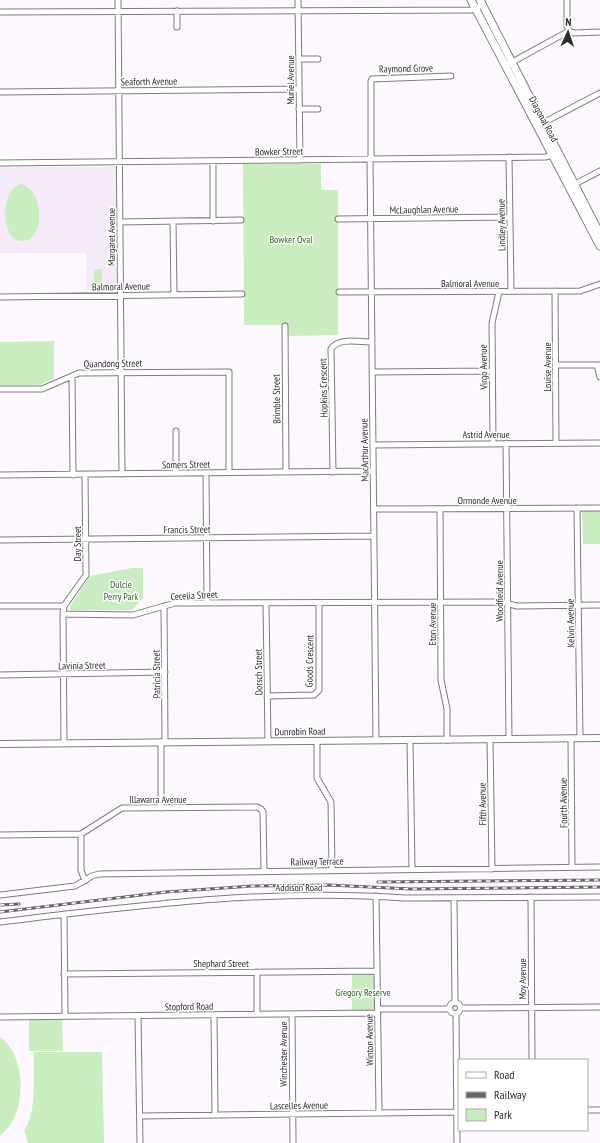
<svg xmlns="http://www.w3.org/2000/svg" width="600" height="1143" font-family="'PT Sans Narrow',sans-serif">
	<rect width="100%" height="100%" fill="#fdf8ff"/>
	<!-- built -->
	<path fill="#f5ebf8" d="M0,167H116V290H86V253H0Z"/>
	<!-- green -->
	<path fill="#c9ecc1" d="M243,164H321V190H338V335L289,336L288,325H244Z
		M21,184C45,189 46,243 21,241C0,240 0,189 21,184Z
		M94,269H102V288H94Z
		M54,341V378L40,385H0V342Z
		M582,511H600V544H583Z
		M132,568H143V598L132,610H70V606L90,576Z
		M352,974H372L374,977L375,1008L372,1010H352Z
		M62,1019L63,1051H29V1020Z
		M0,1037C27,1055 28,1117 0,1135Z
		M34,1052H102L104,1143H28L24,1130C37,1116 33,1072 34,1052Z"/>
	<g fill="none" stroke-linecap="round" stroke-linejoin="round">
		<defs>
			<path id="minor" d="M118,0L122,474
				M298,0L300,160
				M567,0V26L569,31
				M177,11V27
				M0,12L471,10L482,5
				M299,59H318
				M505,66L569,31L574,33L600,32
				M0,92L299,89
				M299,109H318
				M541,124L600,93
				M509,157L511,291
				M370,160L376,740
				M371,160V81L372,79L451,76
				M213,161V221
				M0,163L546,157L554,154
				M573,185L600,171
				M338,219L510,217
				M173,221L174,295
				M120,222L241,220
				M555,291L556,443
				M339,292L580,291L600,284
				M0,297L242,294
				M285,326L286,472
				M556,365H600
				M597,365L600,377
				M372,372L492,371
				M72,376L73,475
				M0,389H42L79,373L229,372V473
				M176,431V473
				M493,443L492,323L499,292
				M506,443L509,739
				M373,445L600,443
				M333,472L331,349C338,337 359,342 372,342
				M206,473L207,603
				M0,475L373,471
				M577,508L580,738
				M374,509L600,508
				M440,509L441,680L447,709V740
				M0,540L374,536
				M266,603L268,741
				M0,606H64L63,614L133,615L175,603L501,602L517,606L600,605
				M64,606L86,575L85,474
				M164,606L165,742
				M63,614L64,743
				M0,675L165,672
				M267,696L314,695L319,690V603
				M571,738L572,867
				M490,739L492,869
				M410,740L412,869
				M317,741V778L331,802L332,870
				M161,808V742
				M81,834V870L85,881
				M0,835L81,834L122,808L257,807L261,809L263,812L264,870
				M0,895L75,886L92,876L99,874L600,867
				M376,896L379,1112
				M531,897L532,1060
				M454,898L455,1003
				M64,914L65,1016
				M0,922C134,906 269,888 404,898L600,897
				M257,972V1014
				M64,974L377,971
				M449.5 1008a5.5 5.5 0 1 1 11 0a5.5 5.5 0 1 1-11 0Z
				M461,1008L600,1007
				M378,1009H450
				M292,1014L293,1143
				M456,1014L457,1143
				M214,1015L215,1115
				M138,1016L140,1143
				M0,1017L378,1013
				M587,1110H600
				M140,1116L459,1112"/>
			<path id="tertiary" d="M0,744L600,738"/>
			<path id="secondary" d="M471,0L600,246
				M480,0L600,234"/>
		</defs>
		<!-- minor casing -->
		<use href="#minor" stroke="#7f7b81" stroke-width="7"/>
		<!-- tertiary casing -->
		<use href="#tertiary" stroke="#7f7b81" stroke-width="8"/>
		<!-- secondary casing -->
		<use href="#secondary" stroke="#7f7b81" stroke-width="9"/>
		<!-- minor -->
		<use href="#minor" stroke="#fff" stroke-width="5"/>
		<!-- tertiary -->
		<use href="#tertiary" stroke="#fff" stroke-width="6"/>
		<!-- secondary -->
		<use href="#secondary" stroke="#fff" stroke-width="7"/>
		<defs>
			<path id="rail" d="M378,882L600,880
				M0,905L19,904
				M0,912L166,892L252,886L329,885L411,889L600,887"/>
		</defs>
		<!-- rail casing -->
		<use href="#rail" stroke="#69666a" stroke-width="3"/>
		<!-- rail -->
		<use href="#rail" stroke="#fff" stroke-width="1.5" stroke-dasharray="4.5" stroke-linecap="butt"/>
	</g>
	<g text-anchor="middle" stroke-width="3" stroke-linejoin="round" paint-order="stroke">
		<!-- street labels -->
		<g font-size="10" fill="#2e2c2f" stroke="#fff">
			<text transform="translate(406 68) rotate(-1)" y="4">Raymond Grove</text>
			<text transform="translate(290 80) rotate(-90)" y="4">Muriel Avenue</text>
			<text transform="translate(149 81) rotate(-1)" y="4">Seaforth Avenue</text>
			<text transform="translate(544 119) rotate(62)" y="4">Diagonal Road</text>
			<text transform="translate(279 151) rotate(-1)" y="4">Bowker Street</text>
			<text transform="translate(424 209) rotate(-1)" y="4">McLaughlan Avenue</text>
			<text transform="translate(501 225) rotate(-91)" y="4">Lindley Avenue</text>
			<text transform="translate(111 237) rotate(-90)" y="4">Margaret Avenue</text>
			<text x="470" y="287">Balmoral Avenue</text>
			<text transform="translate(121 286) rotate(-1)" y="4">Balmoral Avenue</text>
			<text transform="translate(113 363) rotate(-1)" y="4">Quandong Street</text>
			<text transform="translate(483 367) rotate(-91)" y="4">Virgo Avenue</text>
			<text transform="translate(547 367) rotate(-90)" y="4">Louise Avenue</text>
			<text transform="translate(323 388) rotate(-91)" y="4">Hopkins Crescent</text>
			<text transform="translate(276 399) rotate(-91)" y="4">Brimble Street</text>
			<text x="486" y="438">Astrid Avenue</text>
			<text transform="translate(364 450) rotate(-91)" y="4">MacArthur Avenue</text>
			<text transform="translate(186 464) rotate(-1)" y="4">Somers Street</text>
			<text x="487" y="504">Ormonde Avenue</text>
			<text transform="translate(187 529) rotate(-1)" y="4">Francis Street</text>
			<text transform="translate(77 544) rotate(-90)" y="4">Day Street</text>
			<text transform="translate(499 591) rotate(-90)" y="4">Woodfield Avenue</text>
			<text transform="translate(194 595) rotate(-3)" y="4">Cecelia Street</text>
			<text transform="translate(570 623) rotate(-91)" y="4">Kelvin Avenue</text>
			<text transform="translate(432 624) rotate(-90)" y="4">Eton Avenue</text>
			<text transform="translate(309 661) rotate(-89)" y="4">Goods Crescent</text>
			<text transform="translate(82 665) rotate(-1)" y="4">Lavinia Street</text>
			<text transform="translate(258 672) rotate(-91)" y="4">Dorsch Street</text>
			<text transform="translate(156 674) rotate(-91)" y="4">Patricia Street</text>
			<text transform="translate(300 731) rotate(-1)" y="4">Dunrobin Road</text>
			<text x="158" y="803">Illawarra Avenue</text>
			<text transform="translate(563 803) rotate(-91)" y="4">Fourth Avenue</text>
			<text transform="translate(482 804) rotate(-91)" y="4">Fifth Avenue</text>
			<text transform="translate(317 861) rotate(-1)" y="4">Railway Terrace</text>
			<text x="299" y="891">Addison Road</text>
			<text x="221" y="967">Shephard Street</text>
			<text transform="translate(522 979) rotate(-90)" y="4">Moy Avenue</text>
			<text transform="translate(189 1006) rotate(-1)" y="4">Stopford Road</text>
			<text transform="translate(369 1040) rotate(-91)" y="4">Winton Avenue</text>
			<text transform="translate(283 1054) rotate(-90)" y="4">Winchester Avenue</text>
			<text transform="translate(299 1105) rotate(-1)" y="4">Lascelles Avenue</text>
		</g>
		<!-- park labels -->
		<g font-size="10" fill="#2c661d" stroke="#fff">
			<text x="291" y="243">Bowker Oval</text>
			<text x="121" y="588">Dulcie<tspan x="121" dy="12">Perry Park</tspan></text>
			<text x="363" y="996">Gregory Reserve</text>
		</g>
	</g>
	<!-- legend -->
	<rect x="458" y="1059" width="130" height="72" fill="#ffffff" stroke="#ababac"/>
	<rect x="466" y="1072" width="20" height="6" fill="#ffffff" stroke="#ababac"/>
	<text x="494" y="1079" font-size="12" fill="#2e2c2f">Road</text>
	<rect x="466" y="1092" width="20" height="6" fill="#69666a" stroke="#ababac"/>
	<text x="494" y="1099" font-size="12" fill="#2e2c2f">Railway</text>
	<rect x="466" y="1109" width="20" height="12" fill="#c9ecc1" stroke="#ababac"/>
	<text x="494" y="1119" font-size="12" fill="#2e2c2f">Park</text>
	<!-- north arrow -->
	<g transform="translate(568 32) rotate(3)" stroke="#ffffff" stroke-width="3" paint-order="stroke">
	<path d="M0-3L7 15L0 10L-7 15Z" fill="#2e2c2f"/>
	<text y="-6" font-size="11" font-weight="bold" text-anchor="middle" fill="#2e2c2f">N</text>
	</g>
</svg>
